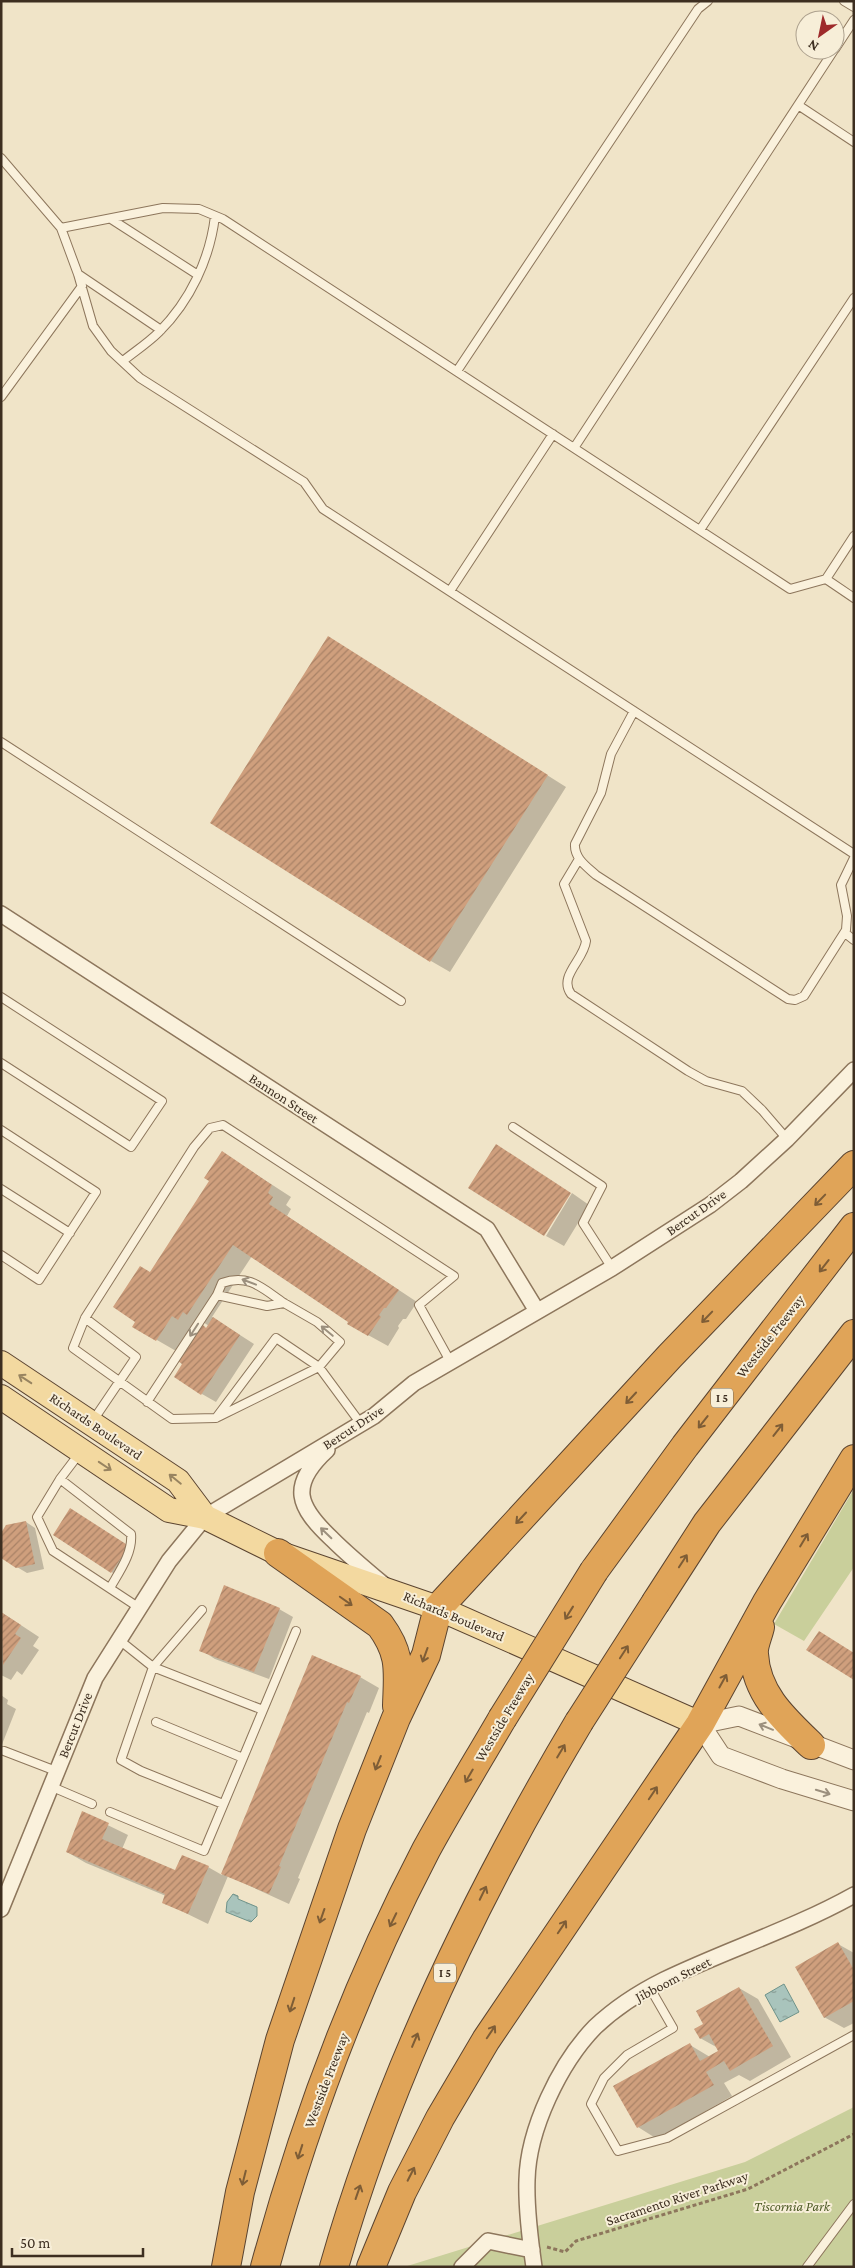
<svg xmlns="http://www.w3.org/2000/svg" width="855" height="2268" font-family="'Crimson Pro',serif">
	<defs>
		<pattern id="water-ripples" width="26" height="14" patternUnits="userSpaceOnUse" patternTransform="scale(1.25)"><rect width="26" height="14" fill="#a9c4bc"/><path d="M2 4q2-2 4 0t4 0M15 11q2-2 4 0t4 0" fill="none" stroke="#8ba098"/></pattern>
		<pattern id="building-hatch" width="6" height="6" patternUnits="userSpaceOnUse" patternTransform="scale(1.25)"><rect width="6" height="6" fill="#cf9f7d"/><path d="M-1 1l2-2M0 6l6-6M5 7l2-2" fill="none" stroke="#a98266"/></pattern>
	</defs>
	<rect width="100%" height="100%" fill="#f0e4c8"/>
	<!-- green -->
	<path fill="#c9cf9b" d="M854,1489V1567L804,1641L774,1624Z
		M854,2107V2267H404L745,2162Z"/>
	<!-- water -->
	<path fill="url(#water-ripples)" stroke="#6f938a" d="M233,1894L238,1896V1899L257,1907V1916L251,1922L226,1912L227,1902Z
		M784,1984L799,2012L780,2022L765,1995Z"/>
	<!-- shadow -->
	<path fill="#0003" fill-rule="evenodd" d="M347,649L566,787L450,972L431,961Z
		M223,1153L291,1197L286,1205L291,1209L287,1216L417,1302L406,1319H403L398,1326L399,1328L388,1346L348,1324L349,1321L252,1256L212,1317L254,1344L216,1402L202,1394L199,1331L192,1326L176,1351L157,1340L150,1273L211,1181ZM203,1322L209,1326L207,1329L201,1325Z
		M572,1193L589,1205L564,1246L546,1236Z
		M26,1522L35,1528L44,1569L27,1573L17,1567Z
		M55,1534L132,1549L116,1575Z
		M279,1609L293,1617L269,1679L215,1659L201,1650Z
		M1,1612L39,1637L33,1646L39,1650L22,1675L17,1671L11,1680L1,1675Z
		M313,1657L360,1677L379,1688L369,1713L367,1712L298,1878L300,1879L289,1904L228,1876L208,1924L163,1902L166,1896L86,1863L67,1852L83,1813L128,1835L122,1849L176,1871L208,1867L222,1875Z
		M1,1695L8,1700L7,1704L16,1709L1,1747Z
		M838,1944L854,1953V2023L844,2028L824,2017Z
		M739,1988L758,1999L791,2057L750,2081L739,2075L724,2083L732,2096L657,2139L638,2127L615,2087L690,2045L710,2057L720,2051L718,2048L700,2038L705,2025Z"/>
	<!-- building -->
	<path fill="url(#building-hatch)" d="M328,636L548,775L430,962L210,823Z
		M496,1144L571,1193L544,1236L468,1188Z
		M222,1151L272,1185L268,1193L273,1197L269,1204L399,1290L386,1308H384L379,1315L381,1317L368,1336L347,1324L348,1322L233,1245L187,1315L183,1312L178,1320L172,1316L156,1341L132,1327L135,1322L113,1307L140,1266L150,1272L209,1181L204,1178Z
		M213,1317L240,1335L201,1395L174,1377L182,1364L178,1361L202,1324L206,1328Z
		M70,1508L129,1546L111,1573L53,1535Z
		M26,1521L35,1564L16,1568L1,1558V1533L6,1525Z
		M224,1585L280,1608L254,1672L199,1651Z
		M1,1612L21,1625L15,1634L21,1638L3,1665Z
		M819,1631L854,1653V1680L806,1650Z
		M312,1655L361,1676L349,1703L347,1702L279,1866L281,1867L269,1894L221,1874Z
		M82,1811L109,1823L102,1839L175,1870L182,1855L209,1866L188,1914L162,1903L165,1894L66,1852Z
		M838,1942L854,1970V2001L824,2018L795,1967Z
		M739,1987L773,2046L730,2071L724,2061L706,2072L714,2085L637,2128L613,2086L690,2043L700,2061L718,2051L709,2034L700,2039L694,2029L703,2024L696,2011Z"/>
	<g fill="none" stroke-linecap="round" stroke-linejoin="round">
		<defs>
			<path id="service" d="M844,1L854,7
				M835,49L854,20
				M798,105L854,142
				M1,158L61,228L78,274L93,326L111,351L140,378L304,482L323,509L854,854
				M111,219L198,275
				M61,228L163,208L199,209L223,219L790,589L826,579L854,598
				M78,274L161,330
				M123,361C134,352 148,343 159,332C190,301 210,259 215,216
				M457,371L698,9L708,1
				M1,397L82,286
				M574,448L834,50
				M700,530L854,298
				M826,579L854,536
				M450,591L553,434
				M634,711L611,754L601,793L575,844C574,858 586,866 596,875L788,999L795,1000L804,996L846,930L847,916L841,885L854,858
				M1,742L401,1001
				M579,859L564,884L586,941C584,960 558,976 571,994L688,1071L706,1081L742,1091L762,1110L787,1139
				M845,933L854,940
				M1,997L162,1101L131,1147L1,1063
				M513,1127L602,1186L583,1223L612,1268
				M1,1130L96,1192L39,1280L1,1255
				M1,1189L70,1233
				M217,1295L222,1283C249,1273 263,1289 284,1303
				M85,1318L136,1357L92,1422
				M147,1402L217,1295L267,1306L284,1303L317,1322L340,1342L319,1367L218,1417
				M361,1424L319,1367L276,1338L216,1418L172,1419L73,1348L85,1318L194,1147L210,1128L223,1125L454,1276L419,1305L450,1361
				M79,1454L60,1479L37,1517L53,1551L138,1607
				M60,1479L131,1534C133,1553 119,1572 110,1588
				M118,1639L153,1667L121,1760L141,1771L223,1804
				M263,1710L296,1631
				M156,1722L243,1758L263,1710L153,1667L202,1610
				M4,1751L56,1771
				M50,1786L92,1804
				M110,1812L204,1851L243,1758
				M650,1988L673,2028L627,2055L604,2078L591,2104L618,2151L667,2138L854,2035
				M807,2267L854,2204"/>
			<path id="minor" d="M1,914L487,1229L537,1311
				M327,1450C288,1486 298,1507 332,1539C348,1555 366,1570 384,1585
				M1,1909L95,1678L169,1561L205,1517L374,1416L414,1383L612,1268L710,1205L741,1181L787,1139L854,1070
				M462,2267L488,2241L532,2250
				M534,2267C530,2239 526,2208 527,2180C528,2129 560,2063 595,2027C614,2009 640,1992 664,1980C726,1950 793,1929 854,1895"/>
			<path id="tertiary" d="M854,1760L739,1716L700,1724L721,1756L782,1779L854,1801"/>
			<path id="primary" d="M1,1363L178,1481L205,1517
				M1,1397L169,1510L205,1517L278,1553L438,1608L700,1724"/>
			<path id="motorway" d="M278,1553L380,1625C402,1655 398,1671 397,1706
				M594,1571L685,1446L854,1227
				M656,1602L707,1523L854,1334
				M760,1627C758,1636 753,1646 754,1654C756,1694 784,1719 811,1745
				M226,2267L240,2192L280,2040L352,1829L396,1718L426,1655L438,1608L670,1356L854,1165
				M265,2267C304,2124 357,1982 426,1850C450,1806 477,1762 502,1719
				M334,2267C389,2074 477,1893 579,1722
				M371,2267L402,2192L440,2118L486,2040L700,1724L767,1602L854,1459"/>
		</defs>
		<!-- service casing -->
		<use href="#service" stroke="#8d765c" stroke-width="10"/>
		<!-- minor casing -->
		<use href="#minor" stroke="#8d765c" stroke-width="18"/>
		<!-- tertiary casing -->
		<use href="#tertiary" stroke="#8d765c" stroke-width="21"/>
		<!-- primary casing -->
		<use href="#primary" stroke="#5b4430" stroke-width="26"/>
		<!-- motorway casing -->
		<use href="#motorway" stroke="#5b4430" stroke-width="30"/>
		<!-- path -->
		<path stroke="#8d765c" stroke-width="3" stroke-dasharray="4 2.5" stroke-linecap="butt" d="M547,2247L565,2252L576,2241L748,2189L854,2134"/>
		<!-- service -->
		<use href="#service" stroke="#faf1dc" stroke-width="8"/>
		<!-- minor -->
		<use href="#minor" stroke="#faf1dc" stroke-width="15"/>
		<!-- tertiary -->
		<use href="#tertiary" stroke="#faf1dc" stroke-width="19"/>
		<!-- primary -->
		<use href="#primary" stroke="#f3d9a0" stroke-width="24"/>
		<!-- motorway -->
		<use href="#motorway" stroke="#e0a458" stroke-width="28"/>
		<defs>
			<path id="motorway-bridge" d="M502,1719L594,1571
				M579,1722L656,1602"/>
		</defs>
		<!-- motorway-bridge casing -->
		<use href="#motorway-bridge" stroke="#5b4430" stroke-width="30" stroke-linecap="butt"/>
		<!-- motorway-bridge -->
		<use href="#motorway-bridge" stroke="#e0a458" stroke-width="28"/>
	</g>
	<!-- one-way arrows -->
	<defs><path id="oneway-shaft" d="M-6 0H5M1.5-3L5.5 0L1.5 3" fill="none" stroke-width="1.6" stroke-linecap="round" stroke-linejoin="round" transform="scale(1.25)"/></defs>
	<g stroke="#7e5d36">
		<use href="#oneway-shaft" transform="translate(820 1200) rotate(134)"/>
		<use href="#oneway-shaft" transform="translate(824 1266) rotate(128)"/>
		<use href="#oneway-shaft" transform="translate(707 1317) rotate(134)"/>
		<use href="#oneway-shaft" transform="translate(631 1398) rotate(133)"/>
		<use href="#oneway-shaft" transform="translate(703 1422) rotate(128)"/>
		<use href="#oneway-shaft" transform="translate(778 1430) rotate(-52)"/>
		<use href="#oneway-shaft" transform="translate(521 1518) rotate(133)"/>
		<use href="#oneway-shaft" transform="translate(804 1540) rotate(-59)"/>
		<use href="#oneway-shaft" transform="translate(683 1561) rotate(-57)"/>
		<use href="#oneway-shaft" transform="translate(346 1601) rotate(35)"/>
		<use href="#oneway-shaft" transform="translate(569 1613) rotate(122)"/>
		<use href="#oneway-shaft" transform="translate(624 1652) rotate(-57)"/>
		<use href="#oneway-shaft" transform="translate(425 1655) rotate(110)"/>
		<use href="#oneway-shaft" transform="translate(723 1681) rotate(-61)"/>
		<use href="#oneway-shaft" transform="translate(561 1751) rotate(-59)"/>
		<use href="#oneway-shaft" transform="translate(378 1763) rotate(112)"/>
		<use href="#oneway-shaft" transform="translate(469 1776) rotate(120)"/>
		<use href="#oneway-shaft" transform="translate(653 1793) rotate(-56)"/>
		<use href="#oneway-shaft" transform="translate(483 1893) rotate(-64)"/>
		<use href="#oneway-shaft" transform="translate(322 1916) rotate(109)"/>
		<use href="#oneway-shaft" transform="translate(393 1920) rotate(116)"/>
		<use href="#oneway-shaft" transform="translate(562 1927) rotate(-56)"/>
		<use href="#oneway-shaft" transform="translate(292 2005) rotate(108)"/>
		<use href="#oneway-shaft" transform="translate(491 2032) rotate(-56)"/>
		<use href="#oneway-shaft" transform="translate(415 2040) rotate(-67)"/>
		<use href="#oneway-shaft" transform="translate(300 2152) rotate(108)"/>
		<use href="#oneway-shaft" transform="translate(411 2174) rotate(-63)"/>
		<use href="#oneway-shaft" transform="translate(244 2178) rotate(104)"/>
		<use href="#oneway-shaft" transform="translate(358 2192) rotate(-71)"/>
	</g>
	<g stroke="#9c907e">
		<use href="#oneway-shaft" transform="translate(249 1282) rotate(-159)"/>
		<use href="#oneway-shaft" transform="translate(194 1330) rotate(123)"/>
		<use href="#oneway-shaft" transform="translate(327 1331) rotate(-140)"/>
		<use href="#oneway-shaft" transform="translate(326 1533) rotate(-136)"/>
		<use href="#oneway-shaft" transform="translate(766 1727) rotate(-158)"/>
		<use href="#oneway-shaft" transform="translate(823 1792) rotate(17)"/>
	</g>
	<g stroke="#988460">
		<use href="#oneway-shaft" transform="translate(25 1379) rotate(-147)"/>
		<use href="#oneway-shaft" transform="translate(105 1466) rotate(34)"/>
		<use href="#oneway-shaft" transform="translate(175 1479) rotate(-141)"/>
	</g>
	<g text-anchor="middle" stroke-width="4" stroke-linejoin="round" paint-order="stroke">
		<!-- shield labels -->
		<g fill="#f7eed8" stroke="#756857" stroke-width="1">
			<rect x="711" y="1388.5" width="22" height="19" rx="4"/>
			<rect x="434" y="1963.5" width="22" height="19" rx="4"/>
		</g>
		<g font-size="12" font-weight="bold" fill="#3d2e20">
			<text x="722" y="1402">I 5</text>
			<text x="445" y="1977">I 5</text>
		</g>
		<!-- street labels -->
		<g font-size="14" fill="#3d2e20" stroke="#f7eed8">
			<text transform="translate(284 1098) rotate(33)" y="5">Bannon Street</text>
			<text transform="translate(696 1212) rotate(-35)" y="5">Bercut Drive</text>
			<text transform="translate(770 1336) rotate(-52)" y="5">Westside Freeway</text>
			<text transform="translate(96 1426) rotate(34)" y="5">Richards Boulevard</text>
			<text transform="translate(353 1427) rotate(-33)" y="5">Bercut Drive</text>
			<text transform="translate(454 1616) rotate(23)" y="5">Richards Boulevard</text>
			<text transform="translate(504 1717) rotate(-59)" y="5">Westside Freeway</text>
			<text transform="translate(75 1725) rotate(-68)" y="5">Bercut Drive</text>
			<text transform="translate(673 1979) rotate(-27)" y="5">Jibboom Street</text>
			<text transform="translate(326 2080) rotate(-69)" y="5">Westside Freeway</text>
			<text transform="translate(677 2198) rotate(-18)" y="5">Sacramento River Parkway</text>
		</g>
		<!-- park labels -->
		<g font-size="14" font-style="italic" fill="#4d5a26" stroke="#f7eed8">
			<text x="792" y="2211">Tiscornia Park</text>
		</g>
	</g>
	<!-- border -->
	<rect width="855" height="2268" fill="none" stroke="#3d2e20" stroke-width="5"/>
	<!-- north arrow -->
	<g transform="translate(820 35) rotate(213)"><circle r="24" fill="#f7eed8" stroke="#ada18e"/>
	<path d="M0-4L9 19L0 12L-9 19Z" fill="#9e2a2b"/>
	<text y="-8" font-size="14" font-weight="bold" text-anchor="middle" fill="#3d2e20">N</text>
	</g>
	<!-- scale -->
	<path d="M12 2248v8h131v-8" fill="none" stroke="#3d2e20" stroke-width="2.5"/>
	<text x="20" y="2248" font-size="15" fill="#3d2e20" stroke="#f7eed8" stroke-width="4" paint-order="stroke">50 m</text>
</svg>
